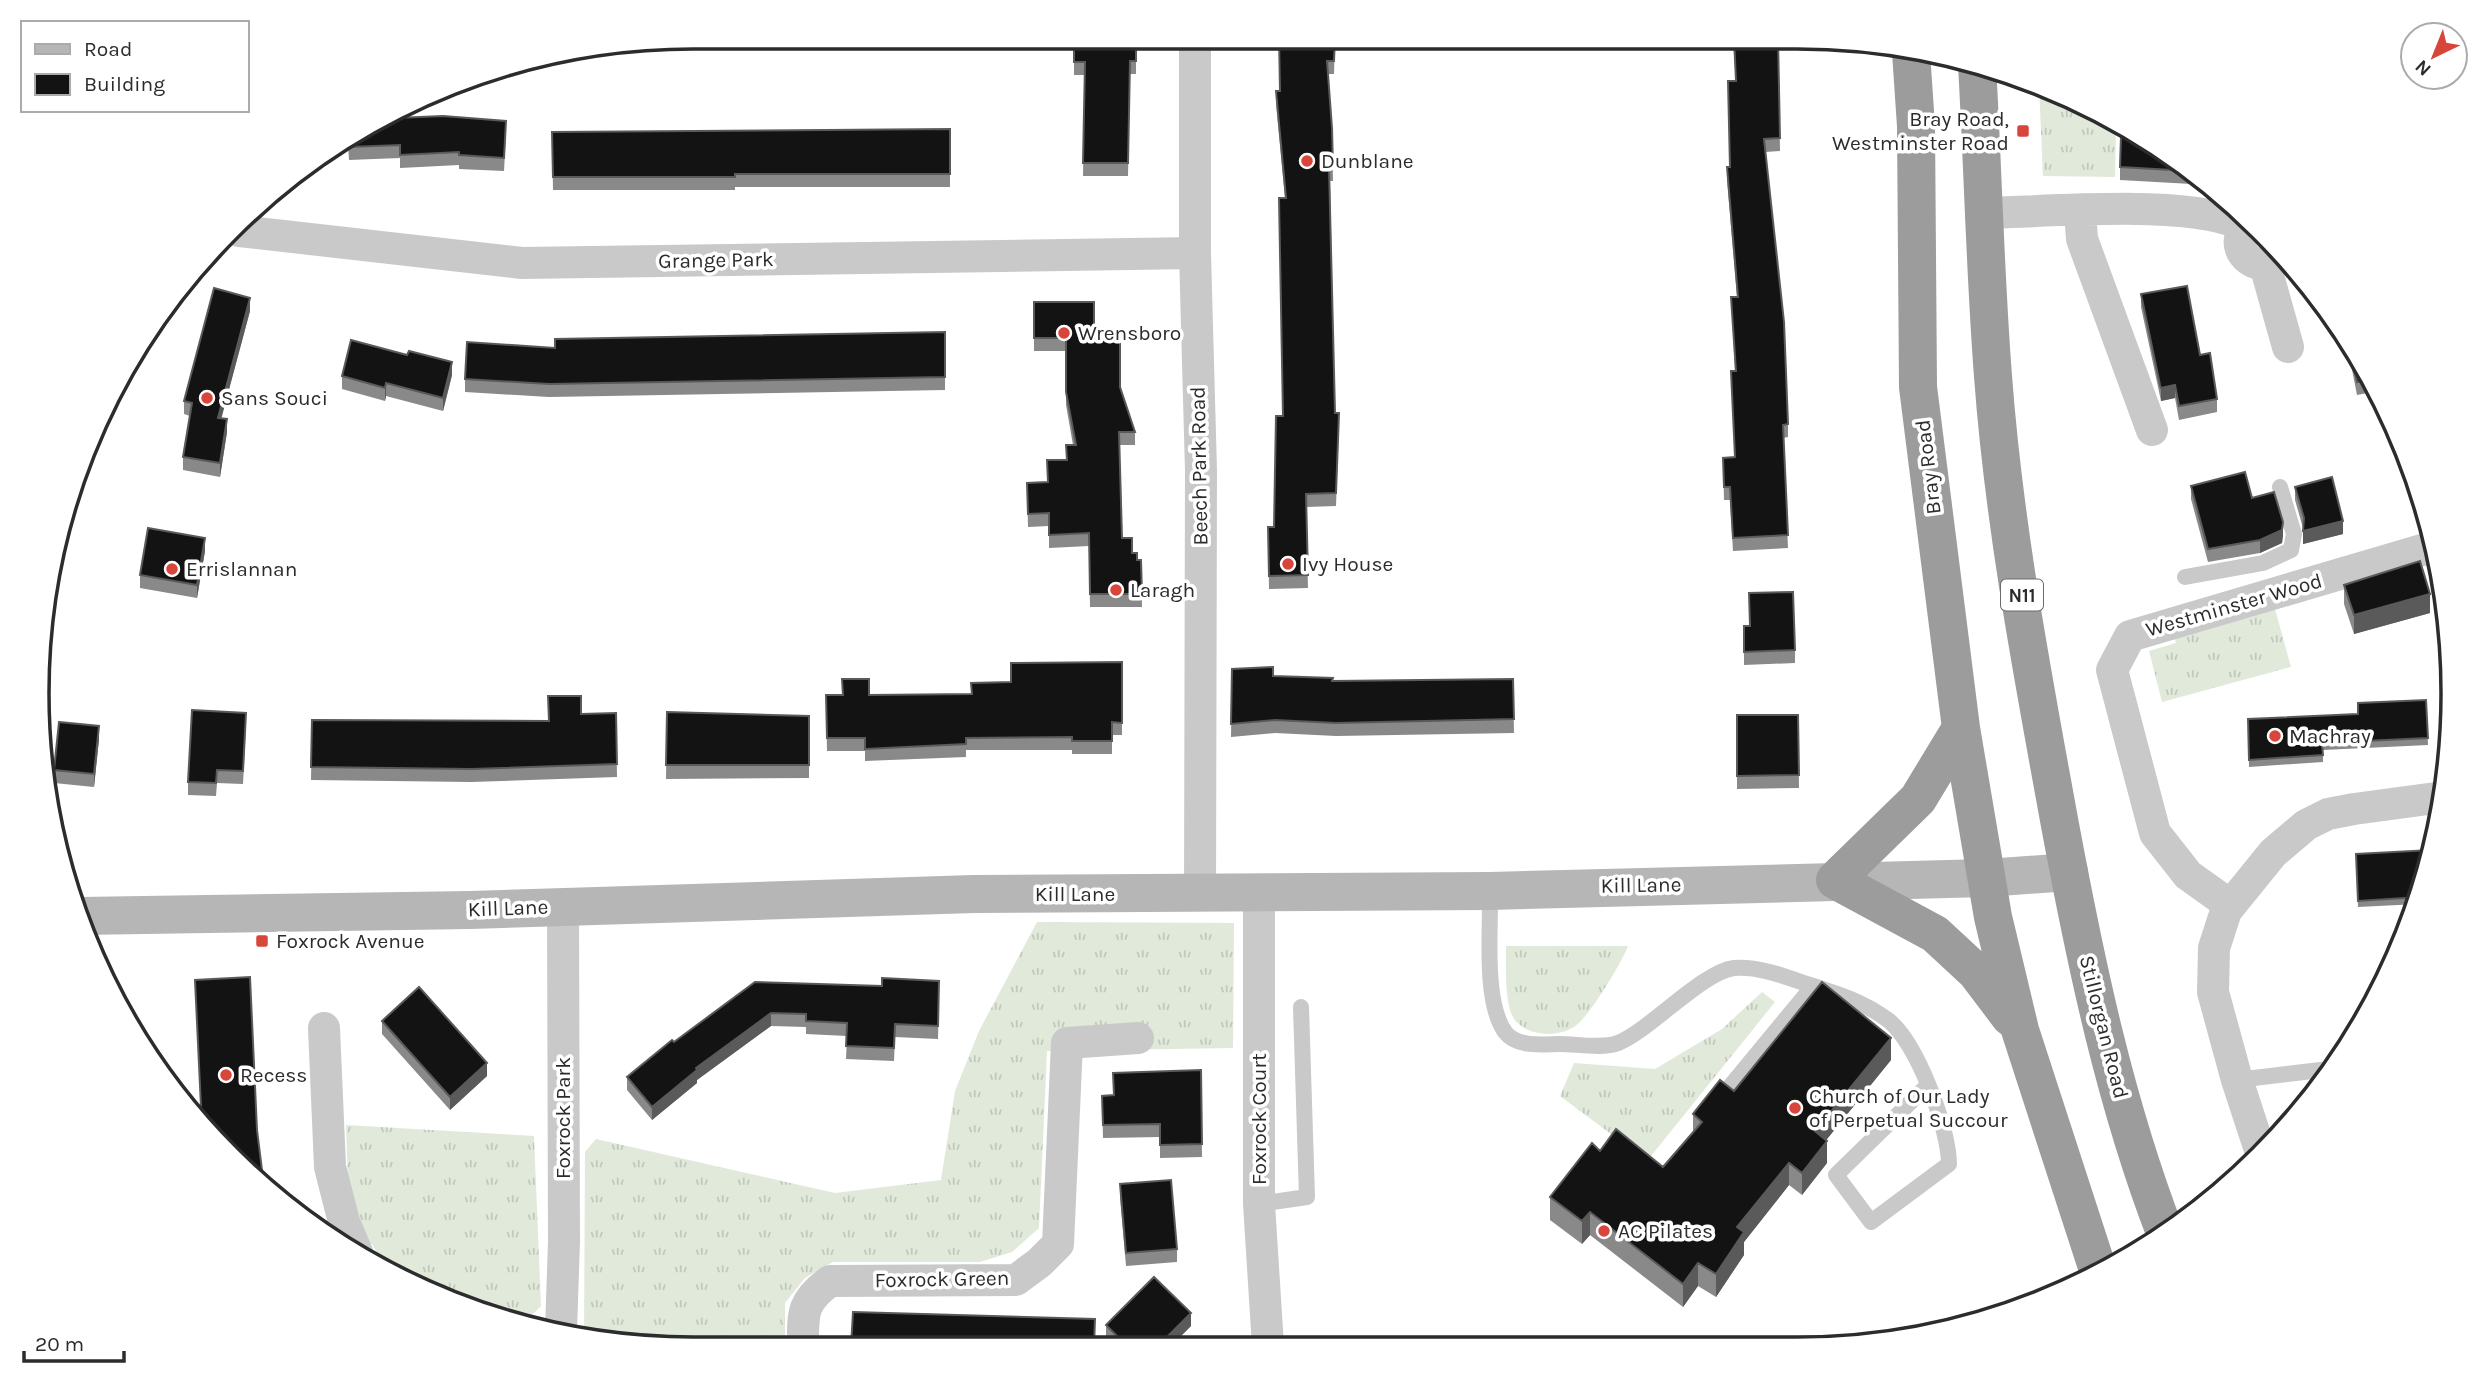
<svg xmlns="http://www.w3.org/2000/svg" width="2490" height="1386" font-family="Karla,sans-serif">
	<defs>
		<pattern id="grass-tufts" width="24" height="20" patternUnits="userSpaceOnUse" patternTransform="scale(1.75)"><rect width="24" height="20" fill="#e0e9da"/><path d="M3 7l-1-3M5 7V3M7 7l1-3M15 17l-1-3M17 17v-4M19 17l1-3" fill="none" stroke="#c0c8bb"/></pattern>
	</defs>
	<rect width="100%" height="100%" fill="#fff"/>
	<!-- grass -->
	<path fill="url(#grass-tufts)" d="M2039,86L2116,121L2115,177L2043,176Z
		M2275,609L2291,667L2162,702L2149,651L2176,643L2174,635Z
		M1037,922L1234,923L1233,1048L1047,1051L1039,1228L1012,1252L980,1262H833L805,1278L785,1303V1347L650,1348L584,1335L585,1152L596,1139L835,1193L941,1180L955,1091L979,1031Z
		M1506,946H1628C1621,964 1592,1011 1579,1023C1563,1038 1529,1038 1515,1020C1504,1006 1506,965 1506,946Z
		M1762,992L1775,1002L1647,1161L1560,1096L1574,1063L1655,1069L1722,1029Z
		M346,1125L534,1136L541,1306L524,1323L482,1315L387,1271L372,1244L365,1246L349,1215Z"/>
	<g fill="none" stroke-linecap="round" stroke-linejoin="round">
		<!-- service -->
		<path stroke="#c9c9c9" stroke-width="16" d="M2185,577L2263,563L2291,550L2294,534L2280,487
			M1490,891C1491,928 1483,1001 1505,1032C1517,1048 1543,1044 1560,1044C1576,1044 1603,1049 1618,1043C1649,1031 1702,972 1734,968C1756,966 1781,975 1801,982C1832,992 1861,1000 1888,1020C1917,1042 1949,1129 1949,1164L1871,1222L1836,1175L1927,1086
			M2237,1080L2329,1069
			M1727,1090L1813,986
			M1259,1204L1307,1197L1301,1007"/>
		<!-- minor -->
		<path stroke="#c9c9c9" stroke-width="32" d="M1195,37V253L1201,471L1200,895
			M2080,211L2082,239L2152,430
			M1985,213C2045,212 2199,198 2245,227
			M2251,222C2230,238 2240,263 2265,265L2281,256
			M239,231L522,263L1195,253
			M2265,265L2288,347
			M1259,892V1204L1268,1346
			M2230,905L2188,875L2155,833L2112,670L2130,636L2425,549L2436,552
			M324,1028L330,1167L344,1222L359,1257
			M2262,1156L2237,1080L2213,992L2214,948L2226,911L2273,853L2306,825L2328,814L2354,809L2443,797
			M561,1330L564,1242L563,906
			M803,1347C803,1314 801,1302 830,1281L1016,1280L1039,1263L1058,1244L1067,1043L1138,1038"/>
		<!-- secondary -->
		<path stroke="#b6b6b6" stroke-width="38" d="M80,916L470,910L974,894L1490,891L1986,878L2069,872"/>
		<!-- trunk -->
		<path stroke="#9c9c9c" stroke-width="38" d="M1911,52L1916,126L1918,387L1961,728L1993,917L2020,1030L2098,1270
			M1977,65C1983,169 1985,273 1993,376C2004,526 2033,677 2060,825C2086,964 2115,1103 2166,1235
			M1961,728L1918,799L1835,880L1935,934L1976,972L2010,1017"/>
	</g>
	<!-- wall -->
	<path fill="#898989" d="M1074,37H1136V74H1130L1128,176H1083L1085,75H1074Z
		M1335,38L1334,74H1328L1332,128L1333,181H1330L1335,413L1339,426L1336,506L1306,507L1308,588L1269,589L1268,527H1274L1282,416L1285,198L1276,104V91H1279Z
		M1725,38H1778L1780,151L1765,152L1788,424V437L1783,438L1788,548L1733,551L1730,500H1724L1723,458L1735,457L1731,371H1735L1731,297H1737L1727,180V167H1730L1736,81L1733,41L1725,42Z
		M396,118L506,134L504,171L459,169V165L400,168V158L349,160L348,143Z
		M950,129V187H735V190H553L552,132Z
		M2142,137L2209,185L2120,180V167Z
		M2141,294L2200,355L2217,399V412L2179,420L2175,398L2161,401L2141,307Z
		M1034,302L1094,338L1120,387L1135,432V445H1119L1122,538L1137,560H1141L1142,607H1090L1089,546L1049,548V526L1028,527L1027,483L1047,482L1066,460L1073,445L1066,405V351H1034Z
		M250,311L221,418L227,432L220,477L183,470V457L190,416L184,414V401Z
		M945,332V390L549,397L465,392V379L555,348Z
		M2346,339L2378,391L2357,395Z
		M407,355L452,375L443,411L386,396L385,401L342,389V376Z
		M2191,486L2252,498L2283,535L2282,543L2260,553L2208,562L2191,499Z
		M2295,487L2343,534L2303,544V528L2295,500Z
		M205,551L197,598L140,588V575Z
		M2344,585L2430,613L2354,634L2344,604Z
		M1744,626H1750L1795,650V663L1744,665Z
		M1122,662V735H1112V754H1072V750H966V757L865,761V751H827L826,695L971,694L1011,682Z
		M1232,669L1273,676L1332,681L1513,679L1514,733L1336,736L1275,733L1231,737Z
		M2426,700L2428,745L2323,750V762L2249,767L2248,719L2358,714Z
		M667,712L809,716V778L666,779Z
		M616,713L617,777L471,782L311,780L312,720L549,721Z
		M1737,715H1798L1799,788L1737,789Z
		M246,726L243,784L217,783L216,796L188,795V782Z
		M99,739L94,787L54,783V770Z
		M2431,850L2418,904L2358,907L2356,854Z
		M755,982L939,994L938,1039L895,1037L894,1061L846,1059L847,1036L806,1034V1027L771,1026L697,1080V1083L652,1120L627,1090V1077Z
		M382,1021L487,1076L450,1110L382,1034Z
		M1891,1060L1826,1140L1827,1163L1802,1195L1789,1185L1744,1242V1255L1716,1297L1698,1286L1683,1307L1590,1235L1582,1244L1550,1220V1197L1600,1151L1663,1167L1693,1132V1114L1734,1091Z
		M1201,1070L1202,1157L1160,1158V1137L1103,1138L1102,1096L1113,1095Z
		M1120,1184L1177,1249V1262L1126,1266L1120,1197Z
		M1106,1325L1191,1326L1171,1346H1113L1106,1338Z"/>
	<!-- shaded-wall -->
	<path fill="#5a5a5a" d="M250,298V311L218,431V418Z
		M452,362V375L443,411V398Z
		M386,383V396L385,401V388Z
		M2175,385V398L2161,401V388Z
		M227,419V432L220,477V463Z
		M2343,521V534L2303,544V531Z
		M2283,522V535L2282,543L2260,553V540Z
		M205,538V551L197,598V585Z
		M2430,594V613L2354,634V615Z
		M99,726V739L94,787V774Z
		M771,1013V1026L697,1080V1083L652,1120V1107L696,1068Z
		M1891,1038V1060L1815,1154V1131Z
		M487,1063V1076L450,1110V1097Z
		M1827,1141V1163L1802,1195V1173Z
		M1789,1163V1185L1744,1242V1255L1716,1297V1274L1737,1227Z
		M1590,1212V1235L1582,1244V1221Z
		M1698,1263V1286L1683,1307V1284Z
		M1191,1313V1326L1171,1346H1158Z"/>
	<!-- building -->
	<path fill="#131313" stroke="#5a5a5a" stroke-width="2" d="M1074,37H1136V61H1130L1128,163H1083L1085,62H1074Z
		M1279,37L1335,38L1334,61H1327L1332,128L1333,168H1329L1335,413H1339L1336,493L1306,494L1308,575L1269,576L1268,527H1274L1276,416H1283L1279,198H1286L1276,91H1280Z
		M1734,38H1778L1780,138L1764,139L1784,322L1788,424L1783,425L1788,535L1733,538L1730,487H1724L1723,458L1735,457L1731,371H1736L1731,297H1738L1727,167H1730L1728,81H1736Z
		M443,116L506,121L504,158L459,155V152L400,155V145L349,147V143L396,118Z
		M950,129V174H735V177H553L552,132Z
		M2121,136L2142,137L2190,171L2120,167Z
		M2187,286L2200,355L2210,353L2217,399L2179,406L2175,385L2161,388L2160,385L2141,294Z
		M214,288L250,298L218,418L227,419L220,463L183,457L192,403L184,401Z
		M1034,302H1094V338L1120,337V387L1135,432H1119L1122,538H1132V553H1137V560H1141L1142,594H1090L1089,533L1049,535V513L1028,514L1027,483L1048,482L1047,460H1067L1066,445H1076L1066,392V338H1034Z
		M945,332V377L549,384L465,379L467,342L555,348V339Z
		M351,340L407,355L409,351L452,362L443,398L386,383L385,388L342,376Z
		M2350,345L2371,380L2357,382Z
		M2245,472L2252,498L2274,492L2283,522L2282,530L2260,540L2208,549L2191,486Z
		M2332,477L2343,521L2303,531L2304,518L2295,487Z
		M148,528L205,538L197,585L140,575Z
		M2420,561L2430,594L2354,615L2344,585Z
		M1793,592L1795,650L1744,652V626H1750L1749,593Z
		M1122,662V723L1112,722V741H1072V737L966,738V744L865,749V738H827L826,695H843L842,679H869V695L972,694L971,683L1011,682V663Z
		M1273,667V676L1333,678L1332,681L1513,679L1514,719L1336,723L1275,720L1231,724L1232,669Z
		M548,696H581V714L616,713L617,764L471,769L311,767L312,720L549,721Z
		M2426,700L2428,738L2322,743L2323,755L2249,760L2248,719L2358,714V703Z
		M192,710L246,713L243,771L217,770L216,783L188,782Z
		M667,712L809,716V765H666Z
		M1737,715H1798L1799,775L1737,776Z
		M59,722L99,726L94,774L54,770Z
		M2431,850L2420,897L2358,901L2356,854Z
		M250,977L257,1130L263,1178L202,1128L195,980Z
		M882,978L939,981L938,1026L895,1024L894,1048L846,1046L847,1023L806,1021V1014L771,1013L696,1068L697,1070L652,1107L627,1077L672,1040L674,1042L755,982L882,986Z
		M1822,982L1891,1038L1815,1131L1827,1141L1802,1173L1789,1163L1737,1227L1744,1232L1716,1274L1698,1263L1683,1284L1590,1212L1582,1221L1550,1197L1592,1143L1600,1151L1616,1129L1663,1167L1702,1122L1693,1114L1720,1080L1734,1091Z
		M419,987L487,1063L450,1097L382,1021Z
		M1201,1070L1202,1144L1160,1145V1124L1103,1125L1102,1096L1114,1095L1113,1073Z
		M1171,1180L1177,1249L1126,1253L1120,1184Z
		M1154,1277L1191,1313L1158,1346H1127L1106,1325Z
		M853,1312L1095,1319L1094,1346L851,1347Z"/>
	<!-- markers -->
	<g fill="#d8453a" stroke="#fff" stroke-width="2.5">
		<rect x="2016" y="124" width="14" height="14" rx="3.5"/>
		<circle cx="1307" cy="161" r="7"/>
		<circle cx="1064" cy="333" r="7"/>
		<circle cx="207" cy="398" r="7"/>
		<circle cx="1288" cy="564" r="7"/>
		<circle cx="172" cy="569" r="7"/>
		<circle cx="1116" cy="590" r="7"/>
		<circle cx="2275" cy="736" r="7"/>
		<rect x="255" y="934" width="14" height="14" rx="3.5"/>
		<circle cx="226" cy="1075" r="7"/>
		<circle cx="1795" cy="1108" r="7"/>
		<circle cx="1604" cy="1231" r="7"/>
	</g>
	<g text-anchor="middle" stroke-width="7" stroke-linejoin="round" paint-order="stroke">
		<!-- shield labels -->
		<rect fill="#fff" stroke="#6b6b6b" stroke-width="2" x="2001" y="579.5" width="42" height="31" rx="5"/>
		<g font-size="19" font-weight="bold" fill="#2c2c2c">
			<text x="2022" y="602">N11</text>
		</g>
		<!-- poi labels -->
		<g font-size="21" fill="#2c2c2c" stroke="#fff" text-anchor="start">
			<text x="2009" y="126" text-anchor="end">Bray Road,<tspan x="2009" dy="24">Westminster Road</tspan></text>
			<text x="1321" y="168">Dunblane</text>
			<text x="1078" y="340">Wrensboro</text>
			<text x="221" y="405">Sans Souci</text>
			<text x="1302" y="571">Ivy House</text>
			<text x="186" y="576">Errislannan</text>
			<text x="1130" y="597">Laragh</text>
			<text x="2289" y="743">Machray</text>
			<text x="276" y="948">Foxrock Avenue</text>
			<text x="240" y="1082">Recess</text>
			<text x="1809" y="1103">Church of Our Lady<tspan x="1809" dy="24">of Perpetual Succour</tspan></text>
			<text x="1618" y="1238">AC Pilates</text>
		</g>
		<!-- street labels -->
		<g font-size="21" fill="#2c2c2c" stroke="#fff">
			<text transform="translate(716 260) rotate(-1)" y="7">Grange Park</text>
			<text transform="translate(1199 466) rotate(-91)" y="7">Beech Park Road</text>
			<text transform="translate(1928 467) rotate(-97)" y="7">Bray Road</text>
			<text transform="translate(2234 605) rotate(-16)" y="7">Westminster Wood</text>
			<text transform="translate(1641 885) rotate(-1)" y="7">Kill Lane</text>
			<text x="1075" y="901">Kill Lane</text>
			<text transform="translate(508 908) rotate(-2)" y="7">Kill Lane</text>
			<text transform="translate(2104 1027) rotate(76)" y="7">Stillorgan Road</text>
			<text transform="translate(563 1118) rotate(-90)" y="7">Foxrock Park</text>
			<text transform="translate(1259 1119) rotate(-90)" y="7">Foxrock Court</text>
			<text transform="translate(942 1279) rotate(-1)" y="7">Foxrock Green</text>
		</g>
	</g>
	<!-- crop -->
	<path d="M0 0H2490V1386H0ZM693 49H1797A644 644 0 0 1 2441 693V693A644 644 0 0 1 1797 1337H693A644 644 0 0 1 49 693V693A644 644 0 0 1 693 49Z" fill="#fff" fill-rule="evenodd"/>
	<path fill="none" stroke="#2c2c2c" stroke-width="3.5" d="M693 49H1797A644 644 0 0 1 2441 693V693A644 644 0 0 1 1797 1337H693A644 644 0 0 1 49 693V693A644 644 0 0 1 693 49Z"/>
	<!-- legend -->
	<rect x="21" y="21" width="228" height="91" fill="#ffffff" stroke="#ababab" stroke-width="2"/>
	<rect x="35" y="44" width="35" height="10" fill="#b6b6b6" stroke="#ababab" stroke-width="2"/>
	<text x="84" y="56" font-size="21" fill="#2c2c2c">Road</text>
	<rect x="35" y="74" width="35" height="21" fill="#131313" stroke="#ababab" stroke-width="2"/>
	<text x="84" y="91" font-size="21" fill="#2c2c2c">Building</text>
	<!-- north arrow -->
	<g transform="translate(2434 56) rotate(223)"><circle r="33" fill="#ffffff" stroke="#ababab" stroke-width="2"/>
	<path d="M0-5L12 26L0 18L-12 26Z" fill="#d8453a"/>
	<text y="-10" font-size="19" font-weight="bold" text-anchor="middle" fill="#2c2c2c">N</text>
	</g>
	<!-- scale -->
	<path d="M24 1351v10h100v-10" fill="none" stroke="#2c2c2c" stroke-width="3.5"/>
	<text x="35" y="1351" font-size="21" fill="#2c2c2c" stroke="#ffffff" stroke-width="5" paint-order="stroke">20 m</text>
</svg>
